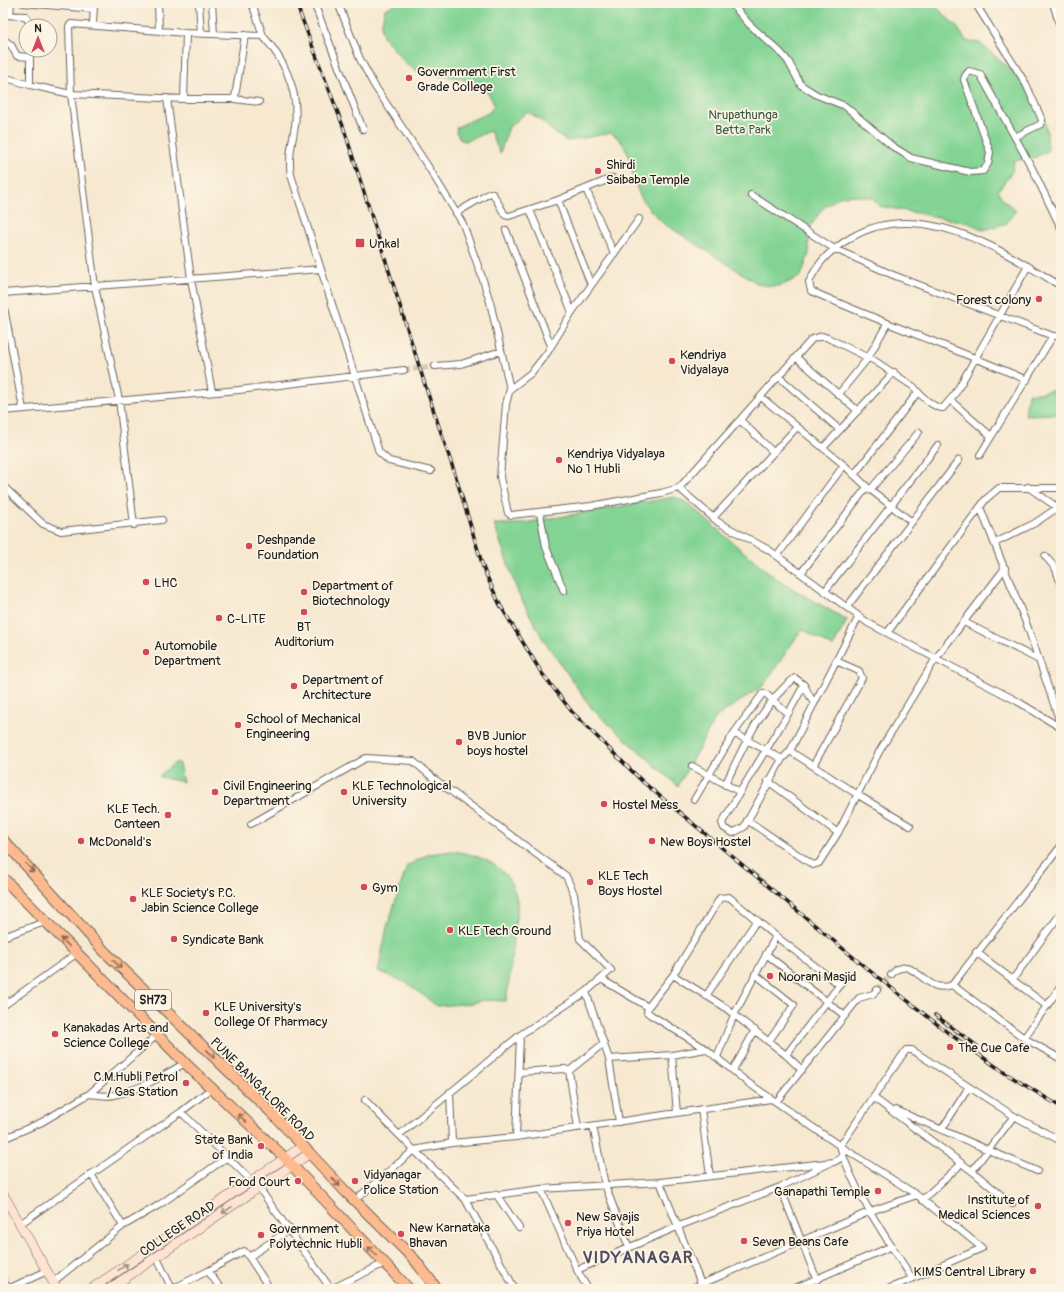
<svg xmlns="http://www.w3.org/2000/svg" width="1064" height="1292" font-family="Pangolin,sans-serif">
	<rect width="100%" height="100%" fill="#fcf5e5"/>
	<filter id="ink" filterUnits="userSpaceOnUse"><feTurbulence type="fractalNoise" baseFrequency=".025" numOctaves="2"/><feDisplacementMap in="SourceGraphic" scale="8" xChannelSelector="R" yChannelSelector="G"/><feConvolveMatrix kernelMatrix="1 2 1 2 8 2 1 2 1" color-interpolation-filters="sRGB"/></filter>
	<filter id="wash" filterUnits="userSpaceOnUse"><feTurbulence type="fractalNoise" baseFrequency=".012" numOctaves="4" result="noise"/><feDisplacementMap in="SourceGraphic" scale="16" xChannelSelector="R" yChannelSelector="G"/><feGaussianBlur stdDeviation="0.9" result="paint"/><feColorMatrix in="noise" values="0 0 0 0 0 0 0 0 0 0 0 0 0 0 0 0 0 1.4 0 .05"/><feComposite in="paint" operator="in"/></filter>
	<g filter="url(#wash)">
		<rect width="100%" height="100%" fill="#f7e8d0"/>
		<!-- green -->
		<path fill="#83d494" stroke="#507858" d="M398,3H932L957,27L966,41L980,43L1026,83L1043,111L1047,134L1048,151L1036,157L1014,161L1012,172L998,191L1004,201L1016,210L1007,223L984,230L969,223L879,206L873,198L851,195L839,197L822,209L808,230L809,254L801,276C783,285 777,290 757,283L663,223C653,213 643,204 638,191C629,170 633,146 611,133L568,141C556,138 543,118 527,112L509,127L500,153L490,131L466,141L461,140L456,132L457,127L490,112L494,105L489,94L473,83L456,77L427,76L407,65L383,36L381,26L385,9Z
			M1061,389V414L1025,415L1028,393C1039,395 1049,389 1061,389Z
			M674,497L686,502L739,548L781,582L847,620L833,647L802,629L763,686L716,717L678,786L593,710L543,639L518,593L494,524H519Z
			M176,762L179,764L183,782L160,777V775Z
			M452,851C482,855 511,866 517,901C519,911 514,924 513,934C512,957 510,979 506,1001L483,1000L474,1003L437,1006L407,983L378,971L387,927L407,866L429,854Z"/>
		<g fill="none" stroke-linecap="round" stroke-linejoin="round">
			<!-- stream -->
			<path stroke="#6b9dd6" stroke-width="2" d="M365,1289L370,1287"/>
		</g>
	</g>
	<g filter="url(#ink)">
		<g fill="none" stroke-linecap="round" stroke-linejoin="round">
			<!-- street-tunnel -->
			<path stroke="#d6c9b5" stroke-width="6" stroke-dasharray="6 3" stroke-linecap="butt" d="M404,370L435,366
				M877,990L891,975"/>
			<defs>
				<path id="street" d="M23,3L94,9
					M158,3L159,31
					M199,3L201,34
					M212,3L214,34
					M252,3L263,36
					M314,3L363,129
					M338,3L360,59L374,85L429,168L463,224L483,280L490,302L510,389L506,404L500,477L508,513L511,515L591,506L661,493L679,488L812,339L822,336L828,338L875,361L914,387C919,394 934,409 943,408L955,394L1028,266
					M731,3L749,24L780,52L788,61L801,85L817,95L845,106L892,146L911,158L970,172L983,171L988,164L990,152L964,80L965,76L969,71L980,74L1032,168L1061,228
					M975,3L1026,84L1042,120L1041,124L1015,137
					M1053,3L1061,30
					M979,8L986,3
					M3,15L26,16L30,26
					M10,15L11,3
					M93,25L94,3
					M3,39L11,45L17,56L30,57
					M3,77L30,85L71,94L184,99H232L235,97L245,35
					M30,85V50
					M167,98L191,279L212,392
					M184,99L186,33
					M234,99L259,102
					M586,189L614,254
					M751,195L833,248L893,275L1053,336
					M558,200L591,285
					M530,210L572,312
					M456,213L490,193L493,194L505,215L509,216L558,200L612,178
					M506,230L551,346
					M3,293L321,269
					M3,302L23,409
					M797,358L858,411
					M435,366L461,364L501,351
					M779,377L840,430
					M1027,380C956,349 883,323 811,291L809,282C819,260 832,249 852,237C921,197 1003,251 1061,286
					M510,389L531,373L547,353L572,312L639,219
					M838,395L868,358L887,324
					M761,397L844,465L867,487L912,522
					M950,400L991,436
					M3,411L239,390L404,370
					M740,420L773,452
					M823,448L894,372
					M980,455L1053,336H1061
					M854,475L918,392
					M3,486L43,524L61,531L162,520
					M1028,487L1061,510
					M679,488L718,522L769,550L868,623L1017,701L1061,728
					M871,489L919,432
					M980,507L1028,628L1061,725
					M540,513L546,547L564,591
					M713,518L797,427
					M134,525L119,400L95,287L71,94L69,26L71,24L186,33L263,36C286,62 299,91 295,126C292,143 288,159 291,175L379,452L389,461L431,471
					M995,543L1035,523L1057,508L1061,499
					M777,556L844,465
					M1045,556L1056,569L1061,585
					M801,573L867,487
					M825,591L938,445
					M847,607L959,460
					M859,616L790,751L858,795L910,826
					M964,622L1039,660
					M887,633L986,499L999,488H1061
					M734,733L763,693L766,694L788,714
					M692,766L740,792L722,823L724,828L733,833L744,827L782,759
					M813,766L862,678L859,671L836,661
					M768,781L838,833
					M725,785C743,748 761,704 795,678L804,685
					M740,792L788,714L804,685L814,704
					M694,800L734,733L782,759L790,751
					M747,820L813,865L819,863L838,833L879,752L936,658L1005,568
					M251,824L366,758L413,761L433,778L566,876L574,894L580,939L611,970L586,992L520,1035L516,1137
					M3,937L45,922
					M976,952L1047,1006
					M766,954L845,1016
					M755,974L794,1005L769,1041
					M673,975L720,898L729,897L778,938L840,985
					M891,975L897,969L906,967C923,973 931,993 952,985L1061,846
					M601,979L648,1007
					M1013,979L1061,913
					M952,985L1024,1038L1061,1059
					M586,992L609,1059L672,1055L706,1049
					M706,996L757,920
					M3,1006L76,954
					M1024,1038L1061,986
					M672,1055L677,1113
					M786,1055L723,1006L673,975L648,1007L647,1012L651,1015L706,1049L747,1082L840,1146C853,1191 887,1239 912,1278
					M717,1057L734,1015L776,936
					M609,1059L619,1122
					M733,1070L755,1030
					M802,1070L786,1055L847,975
					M569,1071L604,1043
					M519,1072L565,1069L569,1071L578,1128
					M450,1092L452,1143
					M89,1094C97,1095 106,1097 114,1095C139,1090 163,1076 185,1063
					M874,1098L972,1171L1014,1116
					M365,1100L399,1135L520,1035
					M776,1102L859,998L873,994L877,990
					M701,1109L710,1176
					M896,1110L1037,1171
					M181,1112L259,1188L331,1289L385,1263
					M593,1126L605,1185L629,1248
					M942,1129L969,1087
					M399,1135L414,1150L452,1143L516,1137L771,1099
					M3,1139L42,1122L89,1094L157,1035
					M972,1171L1012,1204
					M91,1174L123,1226
					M660,1182L701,1284
					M780,1187L817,1280
					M541,1189L577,1270L588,1289
					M496,1194L519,1228
					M465,1199L541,1189L660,1182L773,1169L834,1162L843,1157
					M355,1200L414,1150L465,1199L515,1289
					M922,1200L958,1167
					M20,1224L181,1112L212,1088
					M249,1257L290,1229
					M157,1258L172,1289
					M577,1270L679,1226L780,1187L828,1164
					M208,1271L221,1289
					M3,1280L8,1289
					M122,1281L125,1289
					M53,1282L123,1226L159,1205L226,1158
					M8,1289L47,1271
					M172,1289L208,1271L244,1251L247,1254L270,1289
					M690,1289L871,1211L917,1195
					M793,1289L892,1246
					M888,1289L982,1248L917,1195L840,1146L906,1050H912L1014,1116L1061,1141"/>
				<path id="secondary" d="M3,1194L57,1289
					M91,1289L303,1146
					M109,1289L310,1153"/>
				<path id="primary" d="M3,840L104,951L272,1113L346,1192L414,1259L437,1289
					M3,878L185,1063L286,1159L409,1289"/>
			</defs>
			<!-- street casing -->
			<use href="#street" stroke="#69635b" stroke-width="8"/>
			<!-- secondary casing -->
			<use href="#secondary" stroke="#69635b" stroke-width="10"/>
			<!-- primary casing -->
			<use href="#primary" stroke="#69635b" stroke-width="12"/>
			<!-- street -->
			<use href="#street" stroke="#fff" stroke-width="6"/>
			<!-- secondary -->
			<use href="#secondary" stroke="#fee3d2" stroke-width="9"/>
			<!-- primary -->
			<use href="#primary" stroke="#fcba8e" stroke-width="10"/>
			<defs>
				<path id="rail" d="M296,3L343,126L427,391L455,474L484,570L500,605L541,672L572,712L643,782L865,967L947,1032L1005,1073L1061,1107
					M935,1015L977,1046"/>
			</defs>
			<!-- rail casing -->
			<use href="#rail" stroke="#1c1c1c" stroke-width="3.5"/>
			<!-- rail -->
			<use href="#rail" stroke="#fcf5e5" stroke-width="2" stroke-dasharray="6" stroke-linecap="butt"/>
		</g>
		<!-- one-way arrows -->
		<defs><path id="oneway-shaft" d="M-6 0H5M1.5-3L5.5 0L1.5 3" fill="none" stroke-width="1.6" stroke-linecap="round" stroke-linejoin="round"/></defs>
		<g stroke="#8c6b55">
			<use href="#oneway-shaft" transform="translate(30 868) rotate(47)"/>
			<use href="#oneway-shaft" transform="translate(65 942) rotate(-134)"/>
			<use href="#oneway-shaft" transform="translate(117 964) rotate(45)"/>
			<use href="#oneway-shaft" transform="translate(211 1054) rotate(44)"/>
			<use href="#oneway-shaft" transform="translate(242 1118) rotate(-136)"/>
			<use href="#oneway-shaft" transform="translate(336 1182) rotate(48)"/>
			<use href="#oneway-shaft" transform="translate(372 1251) rotate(-136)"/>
		</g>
		<g stroke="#988980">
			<use href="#oneway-shaft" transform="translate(227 1210) rotate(146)"/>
			<use href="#oneway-shaft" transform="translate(123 1267) rotate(-34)"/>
		</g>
	</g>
	<!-- markers -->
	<g fill="#d1495b" stroke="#fcf5e5" stroke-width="1.5">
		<circle cx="409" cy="78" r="4"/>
		<circle cx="598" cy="171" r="4"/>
		<rect x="355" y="238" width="10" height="10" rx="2"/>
		<circle cx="1039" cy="299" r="4"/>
		<circle cx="672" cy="361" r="4"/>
		<circle cx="559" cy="460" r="4"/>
		<circle cx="249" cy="546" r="4"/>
		<circle cx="146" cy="582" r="4"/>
		<circle cx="304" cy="592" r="4"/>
		<circle cx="304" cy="612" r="4"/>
		<circle cx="219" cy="618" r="4"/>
		<circle cx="146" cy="652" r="4"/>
		<circle cx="294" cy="686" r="4"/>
		<circle cx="238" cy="725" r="4"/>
		<circle cx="459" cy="742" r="4"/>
		<circle cx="215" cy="792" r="4"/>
		<circle cx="344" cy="792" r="4"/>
		<circle cx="604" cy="804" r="4"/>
		<circle cx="168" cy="815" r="4"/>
		<circle cx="81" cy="841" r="4"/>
		<circle cx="652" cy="841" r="4"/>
		<circle cx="590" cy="882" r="4"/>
		<circle cx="364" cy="887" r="4"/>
		<circle cx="133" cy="899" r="4"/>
		<circle cx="450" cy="930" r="4"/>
		<circle cx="174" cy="939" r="4"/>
		<circle cx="770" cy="976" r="4"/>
		<circle cx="206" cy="1013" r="4"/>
		<circle cx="55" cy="1034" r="4"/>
		<circle cx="950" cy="1047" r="4"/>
		<circle cx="186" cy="1083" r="4"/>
		<circle cx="261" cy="1146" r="4"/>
		<circle cx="298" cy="1181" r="4"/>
		<circle cx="355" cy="1181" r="4"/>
		<circle cx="878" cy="1191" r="4"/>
		<circle cx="1038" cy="1206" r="4"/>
		<circle cx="568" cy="1223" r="4"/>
		<circle cx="401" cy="1234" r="4"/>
		<circle cx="261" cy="1235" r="4"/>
		<circle cx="744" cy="1241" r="4"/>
		<circle cx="1033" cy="1271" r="4"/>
	</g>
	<g text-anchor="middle" stroke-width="3.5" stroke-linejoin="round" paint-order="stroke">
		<!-- shield labels -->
		<rect fill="#fcf5e5" stroke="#5f5d58" stroke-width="1" x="135" y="990" width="36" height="20" rx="3"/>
		<g font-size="12" font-weight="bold" fill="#1c1c1c">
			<text x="153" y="1004">SH73</text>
		</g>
		<!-- poi labels -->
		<g font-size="13" fill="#1c1c1c" stroke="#fcf5e5" text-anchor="start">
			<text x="417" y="76">Government First<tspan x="417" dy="15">Grade College</tspan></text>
			<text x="606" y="169">Shirdi<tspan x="606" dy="15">Saibaba Temple</tspan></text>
			<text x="369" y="248">Unkal</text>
			<text x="1031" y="304" text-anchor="end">Forest colony</text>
			<text x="680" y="359">Kendriya<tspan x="680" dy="15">Vidyalaya</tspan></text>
			<text x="567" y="458">Kendriya Vidyalaya<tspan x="567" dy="15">No 1 Hubli</tspan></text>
			<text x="257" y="544">Deshpande<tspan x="257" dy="15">Foundation</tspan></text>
			<text x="154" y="587">LHC</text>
			<text x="312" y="590">Department of<tspan x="312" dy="15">Biotechnology</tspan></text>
			<text x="227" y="623">C-LITE</text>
			<text x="304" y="631" text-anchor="middle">BT<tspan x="304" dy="15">Auditorium</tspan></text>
			<text x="154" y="650">Automobile<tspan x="154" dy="15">Department</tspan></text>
			<text x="302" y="684">Department of<tspan x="302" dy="15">Architecture</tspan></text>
			<text x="246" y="723">School of Mechanical<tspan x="246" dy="15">Engineering</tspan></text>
			<text x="467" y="740">BVB Junior<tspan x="467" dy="15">boys hostel</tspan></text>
			<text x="223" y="790">Civil Engineering<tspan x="223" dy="15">Department</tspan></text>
			<text x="352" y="790">KLE Technological<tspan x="352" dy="15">University</tspan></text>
			<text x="612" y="809">Hostel Mess</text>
			<text x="160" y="813" text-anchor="end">KLE Tech.<tspan x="160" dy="15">Canteen</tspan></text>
			<text x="89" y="846">McDonald's</text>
			<text x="660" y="846">New Boys Hostel</text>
			<text x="598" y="880">KLE Tech<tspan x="598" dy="15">Boys Hostel</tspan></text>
			<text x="372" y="892">Gym</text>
			<text x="141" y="897">KLE Society's P.C.<tspan x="141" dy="15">Jabin Science College</tspan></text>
			<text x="458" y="935">KLE Tech Ground</text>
			<text x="182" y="944">Syndicate Bank</text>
			<text x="778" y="981">Noorani Masjid</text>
			<text x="214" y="1011">KLE University's<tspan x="214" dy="15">College Of Pharmacy</tspan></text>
			<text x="63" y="1032">Kanakadas Arts and<tspan x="63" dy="15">Science College</tspan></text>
			<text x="958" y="1052">The Cue Cafe</text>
			<text x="178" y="1081" text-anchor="end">C.M.Hubli Petrol<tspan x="178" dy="15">/ Gas Station</tspan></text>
			<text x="253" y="1144" text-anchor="end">State Bank<tspan x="253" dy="15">of India</tspan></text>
			<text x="363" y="1179">Vidyanagar<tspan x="363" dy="15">Police Station</tspan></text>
			<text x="290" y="1186" text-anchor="end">Food Court</text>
			<text x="870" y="1196" text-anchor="end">Ganapathi Temple</text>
			<text x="1030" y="1204" text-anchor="end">Institute of<tspan x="1030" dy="15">Medical Sciences</tspan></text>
			<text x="576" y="1221">New Savajis<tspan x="576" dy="15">Priya Hotel</tspan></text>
			<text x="409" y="1232">New Karnataka<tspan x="409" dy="15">Bhavan</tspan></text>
			<text x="269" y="1233">Government<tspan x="269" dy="15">Polytechnic Hubli</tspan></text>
			<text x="752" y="1246">Seven Beans Cafe</text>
			<text x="1025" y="1276" text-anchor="end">KIMS Central Library</text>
		</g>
		<!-- park labels -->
		<g font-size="13" fill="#405c46" stroke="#fcf5e5">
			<text x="743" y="119">Nrupathunga<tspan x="743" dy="15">Betta Park</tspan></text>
		</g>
		<!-- street labels -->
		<g font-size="13" fill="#1c1c1c" stroke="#fcf5e5">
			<text transform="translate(263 1089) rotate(45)" y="5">PUNE BANGALORE ROAD</text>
			<text transform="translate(177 1228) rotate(-34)" y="5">COLLEGE ROAD</text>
		</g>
		<!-- district labels -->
		<g font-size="17" font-weight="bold" letter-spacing="1" fill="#524e61" stroke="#fcf5e5">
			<text x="638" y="1263">VIDYANAGAR</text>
		</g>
	</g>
	<!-- margin -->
	<rect width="1064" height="1292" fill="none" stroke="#fcf5e5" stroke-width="16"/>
	<!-- north arrow -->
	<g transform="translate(38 38)"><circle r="19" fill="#fcf5e5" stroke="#a29e95"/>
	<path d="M0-3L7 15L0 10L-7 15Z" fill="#d1495b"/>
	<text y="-6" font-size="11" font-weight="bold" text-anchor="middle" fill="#1c1c1c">N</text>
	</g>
</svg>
